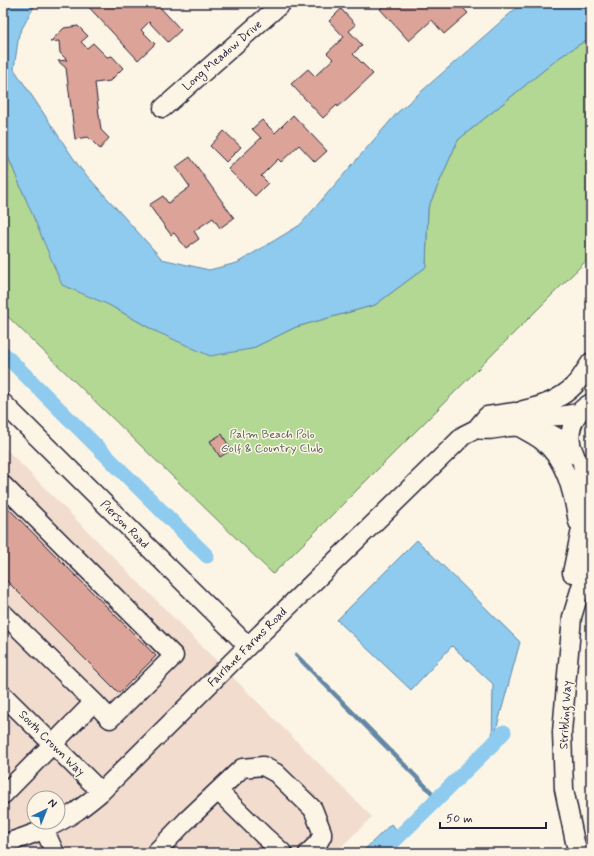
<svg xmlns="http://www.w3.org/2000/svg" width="594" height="856" font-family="Mynerve,sans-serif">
	<rect width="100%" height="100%" fill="#fcf5e5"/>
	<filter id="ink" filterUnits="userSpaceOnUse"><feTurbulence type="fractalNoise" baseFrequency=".025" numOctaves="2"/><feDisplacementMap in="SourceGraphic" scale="8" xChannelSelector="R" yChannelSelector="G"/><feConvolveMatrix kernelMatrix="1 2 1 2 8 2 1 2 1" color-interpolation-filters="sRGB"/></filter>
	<g filter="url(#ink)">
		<!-- built -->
		<path fill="#f2dcce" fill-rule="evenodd" d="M3,446L372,817L335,853H3ZM34,798H58V822H34Z"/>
		<!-- green -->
		<path fill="#b3d893" stroke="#6a7d67" d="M591,37V256L273,574L3,312V145L26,199L109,305L155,331L251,349L296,327L375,305L426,267L428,208L458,140L560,57Z"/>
		<!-- water -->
		<path fill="#8ecbee" stroke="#6387a6" d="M3,3H36L19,34L14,69L80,168L162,259L209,270L237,263L300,225L398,112L522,3H591V37L560,57L458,140L428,208L426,267L375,305L296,327L251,349L210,356L155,331L109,305L62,285L3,145Z
			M417,540L520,642L492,745L493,684L452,646L411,690L337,620Z
			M391,824L406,838L392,853H361Z"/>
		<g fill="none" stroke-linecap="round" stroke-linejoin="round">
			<!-- stream -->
			<path stroke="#6387a6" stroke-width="4.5" d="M296,655L437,798"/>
			<!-- canal -->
			<path stroke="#8ecbee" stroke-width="15" d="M3,353L207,556
				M382,853L492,745L504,732"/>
		</g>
		<!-- building -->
		<path fill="#dca398" stroke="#22223b" d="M85,3H156L181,30L168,42L149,22L141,30L155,44L138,60Z
			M387,3H458L468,13L444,34L432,20L409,41L380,9Z
			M341,9L356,25L349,31L362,45L353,54L373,74L338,107L337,105L323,118L291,84L308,69L315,76L333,59L327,53L344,37L329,21Z
			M78,26L88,36L81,42L87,48L93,43L107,57L112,56L123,68L110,81L95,83L101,130L109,138L100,149L88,137L75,139L66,68L58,61L67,60L60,53L59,41L50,42L64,28Z
			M293,115L327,151L315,162L299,145L281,162L278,159L261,176L268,183L255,196L228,169L261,138L252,129L262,120L275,133Z
			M224,131L241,147L226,162L210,146Z
			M190,157L234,218L220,228L213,218L194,231L199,239L186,248L174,233L171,235L149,205L163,196L168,203L190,187L176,167Z
			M222,434L231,450L220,457L210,441Z
			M3,503L156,656L119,693L3,577Z"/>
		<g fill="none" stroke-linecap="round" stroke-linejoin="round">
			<defs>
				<path id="minor" d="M163,108L282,3
					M3,403L248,646
					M523,410C543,406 566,397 579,380C583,374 587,368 591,362
					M519,427C526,431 534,435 541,440C566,458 573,493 578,522
					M476,429C488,431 496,429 508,427C533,424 552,432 572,447
					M575,455C565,436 572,413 591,403
					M3,485L174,656L110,719L94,702L3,795
					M572,573L585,510L586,491L582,463
					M3,613L94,702
					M3,695L101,792
					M218,791L264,836L283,853
					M44,829L55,853
					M3,844C29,836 54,827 77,811C85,805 93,799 101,792L248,646L453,446L464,435L476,429L487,416L515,412L540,417L560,416L578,413
					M155,853L187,820L242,768L263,766L276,773L313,809L322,832V836L318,843L308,853
					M579,853L575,842L564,789L562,732L572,617L584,577L591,540"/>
			</defs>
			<!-- minor casing -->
			<use href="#minor" stroke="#22223b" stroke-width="21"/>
			<!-- minor -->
			<use href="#minor" stroke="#fcf5e5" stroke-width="18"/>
		</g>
	</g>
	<g text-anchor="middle" stroke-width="3" stroke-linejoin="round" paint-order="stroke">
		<!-- street labels -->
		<g font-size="12" fill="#22223b" stroke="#fcf5e5">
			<text transform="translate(222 55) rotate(-41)" y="4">Long Meadow Drive</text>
			<text transform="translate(125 524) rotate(45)" y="4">Pierson Road</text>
			<text transform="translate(247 647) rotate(-45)" y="4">Fairlane Farms Road</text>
			<text transform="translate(565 715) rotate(-87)" y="4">Stribling Way</text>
			<text transform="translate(52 743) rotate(45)" y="4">South Crown Way</text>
		</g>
		<!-- park labels -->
		<g font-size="12" fill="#4e5955" stroke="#fcf5e5">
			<text x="272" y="438">Palm Beach Polo<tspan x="272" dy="14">Golf &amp; Country Club</tspan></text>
		</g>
	</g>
	<!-- margin -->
	<rect width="594" height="856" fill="none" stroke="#fcf5e5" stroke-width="16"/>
	<rect x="8" y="8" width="578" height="840" fill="none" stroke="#22223b" stroke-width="1.5" filter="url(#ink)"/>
	<!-- north arrow -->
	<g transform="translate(46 810) rotate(43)"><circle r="19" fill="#fcf5e5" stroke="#a5a1a1"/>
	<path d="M0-3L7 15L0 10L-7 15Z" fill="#1f6fb2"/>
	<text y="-6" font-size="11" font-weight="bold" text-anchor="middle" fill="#22223b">N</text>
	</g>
	<!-- scale -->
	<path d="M440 822v6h106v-6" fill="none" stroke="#22223b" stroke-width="2"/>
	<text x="446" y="822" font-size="12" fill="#22223b" stroke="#fcf5e5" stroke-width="3" paint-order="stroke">50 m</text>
</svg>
